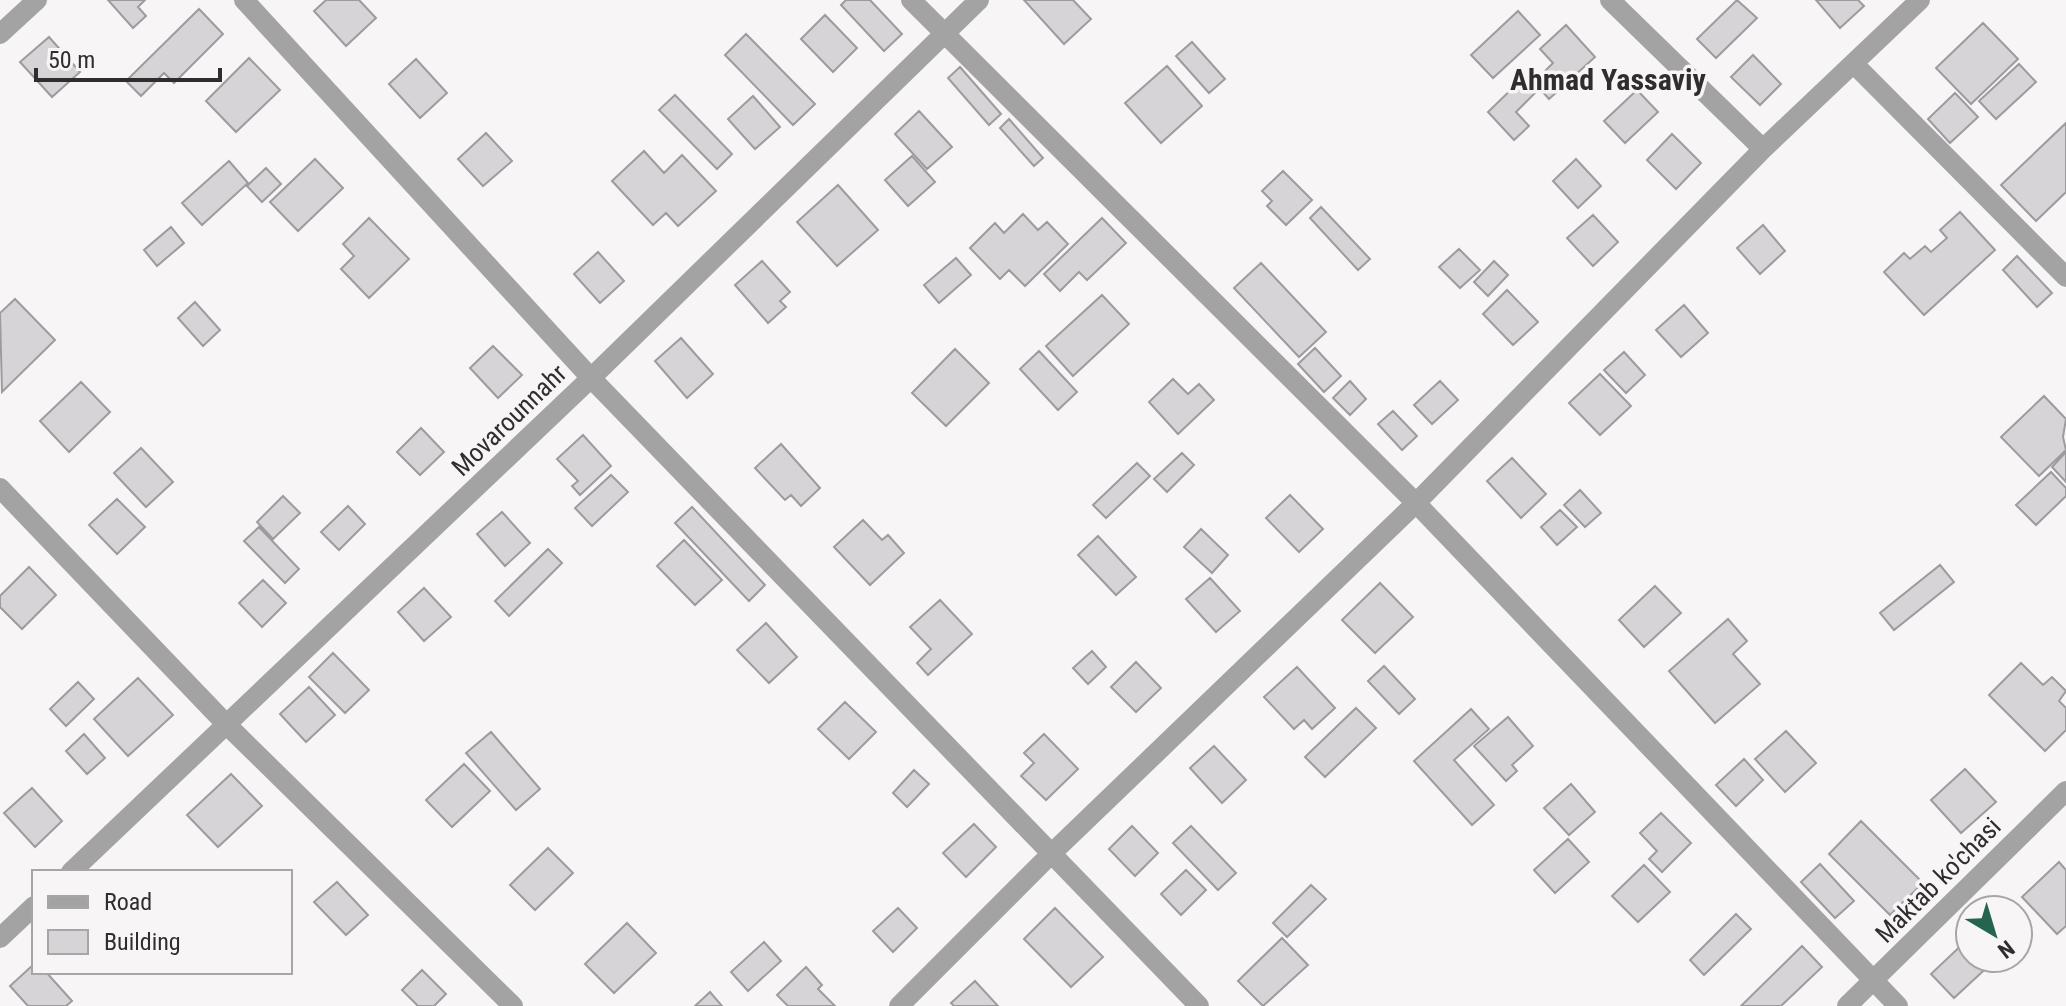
<svg xmlns="http://www.w3.org/2000/svg" width="2066" height="1006" font-family="'Roboto Condensed',sans-serif">
	<rect width="100%" height="100%" fill="#f8f5f7"/>
	<!-- building -->
	<path fill="#d7d4d7" stroke="#9e9b9e" stroke-width="2" d="M108,0H145L138,7L146,16L133,28Z
		M326,0H359L376,18L346,46L314,11Z
		M846,0H870L902,34L884,51L841,5Z
		M1024,0H1073L1091,19L1064,44Z
		M1737,0L1757,18L1716,58L1697,39Z
		M1816,0H1858L1864,6L1840,28Z
		M199,9L223,34L174,83L164,73L141,96L126,81Z
		M1518,11L1540,35L1493,78L1471,55Z
		M825,15L857,48L833,72L801,39Z
		M1983,23L2018,59L1971,104L1936,68Z
		M1566,25L1595,57L1549,99L1534,82L1553,63L1540,49Z
		M746,34L815,104L793,125L725,55Z
		M49,37L80,72L52,97L20,62Z
		M1192,42L1225,79L1209,93L1176,56Z
		M1753,55L1781,84L1760,105L1731,77Z
		M249,58L280,90L236,132L206,101Z
		M416,59L447,93L420,118L389,84Z
		M2019,64L2036,82L1996,119L1979,101Z
		M1167,66L1202,106L1161,143L1125,103Z
		M960,67L1001,114L989,125L948,78Z
		M1523,78L1536,92L1516,112L1529,126L1514,140L1488,112Z
		M1637,90L1658,112L1625,143L1604,121Z
		M1955,93L1978,117L1950,143L1928,119Z
		M675,95L732,154L717,169L659,110Z
		M753,96L780,127L755,149L728,119Z
		M919,111L952,147L927,169L895,134Z
		M1009,119L1043,158L1034,166L1000,128Z
		M2066,123V192L2036,221L2001,185Z
		M486,133L512,161L483,186L458,159Z
		M1672,134L1701,163L1676,189L1647,160Z
		M644,151L664,173L682,155L716,191L678,226L666,213L653,225L612,181Z
		M912,156L935,182L908,206L885,180Z
		M315,159L343,188L298,231L270,202Z
		M1576,159L1601,186L1578,208L1553,181Z
		M229,161L248,183L202,225L182,203Z
		M266,168L281,184L262,202L247,186Z
		M1283,171L1312,200L1286,225L1267,206L1272,201L1262,191Z
		M838,185L878,230L837,266L797,222Z
		M1321,207L1370,259L1358,270L1310,218Z
		M1960,212L1995,250L1924,315L1884,272L1904,253L1910,259L1925,246L1931,252L1947,238L1940,230Z
		M1023,214L1038,230L1047,222L1068,244L1025,286L1009,270L1000,279L970,248L995,223L1004,233Z
		M1593,215L1618,242L1593,266L1567,238Z
		M369,218L409,259L369,298L341,269L354,256L343,244Z
		M1102,218L1126,243L1087,280L1079,272L1060,291L1044,274Z
		M1763,225L1785,251L1760,274L1737,248Z
		M171,227L184,243L157,266L144,250Z
		M1459,249L1480,270L1460,288L1439,267Z
		M598,252L624,281L600,303L574,274Z
		M2017,256L2052,293L2037,307L2003,270Z
		M956,258L971,275L939,303L924,285Z
		M762,261L790,292L780,301L786,307L768,323L735,285Z
		M1494,261L1508,275L1488,296L1474,282Z
		M1261,263L1326,332L1299,357L1234,288Z
		M1507,290L1538,322L1513,345L1483,314Z
		M1102,295L1129,324L1073,376L1046,346Z
		M15,299L55,340L2,392L0,313Z
		M195,302L220,330L203,346L178,318Z
		M1684,305L1708,333L1681,357L1656,330Z
		M681,338L713,374L687,398L655,361Z
		M493,346L522,375L498,398L470,368Z
		M1315,348L1341,376L1324,392L1298,364Z
		M955,349L989,383L946,426L912,393Z
		M1039,351L1077,392L1058,410L1020,369Z
		M1624,352L1645,375L1626,393L1604,370Z
		M1600,374L1631,406L1600,435L1569,403Z
		M1173,379L1188,394L1199,384L1214,400L1178,434L1149,402Z
		M1350,381L1366,399L1350,415L1333,398Z
		M1440,381L1458,400L1432,424L1414,405Z
		M81,382L110,412L69,452L40,421Z
		M2044,396L2066,419L2063,437L2066,450L2039,476L2001,437Z
		M1393,411L1417,436L1402,450L1378,424Z
		M421,428L444,452L420,475L397,452Z
		M583,435L611,466L580,495L572,486L578,481L557,459Z
		M781,444L820,488L801,506L791,495L785,500L755,468Z
		M141,448L173,482L146,507L114,473Z
		M2066,452V482L2052,467Z
		M1182,453L1194,465L1167,492L1154,479Z
		M1512,458L1546,494L1521,518L1487,481Z
		M1137,463L1150,476L1106,518L1093,505Z
		M2051,472L2066,488V496L2036,525L2016,505Z
		M611,475L628,492L592,526L575,508Z
		M1580,490L1601,513L1585,527L1564,505Z
		M1290,495L1323,529L1299,552L1266,518Z
		M283,496L300,513L273,539L257,522Z
		M117,499L145,527L117,554L89,525Z
		M348,506L365,524L339,550L321,532Z
		M692,507L765,585L749,601L675,523Z
		M1560,510L1577,527L1557,545L1541,527Z
		M502,512L530,543L505,566L477,534Z
		M863,520L882,540L888,535L904,553L870,585L834,547Z
		M259,527L299,569L285,583L244,541Z
		M1201,529L1228,555L1212,573L1184,547Z
		M1098,536L1136,577L1116,595L1078,555Z
		M684,540L722,580L695,605L657,566Z
		M548,549L562,563L509,616L495,601Z
		M1940,565L1954,582L1894,630L1880,613Z
		M29,567L56,595L22,629L0,607V596Z
		M1210,578L1240,611L1216,632L1186,599Z
		M263,580L286,603L262,627L239,603Z
		M1380,583L1413,617L1375,653L1342,620Z
		M1655,586L1681,613L1644,647L1619,620Z
		M424,588L451,617L424,641L398,612Z
		M940,600L972,634L928,675L917,663L931,649L910,627Z
		M1728,619L1747,641L1733,654L1760,684L1715,723L1669,671Z
		M766,623L797,657L769,683L737,650Z
		M1092,651L1106,667L1088,684L1073,668Z
		M333,653L369,690L345,713L309,677Z
		M1136,662L1161,688L1136,712L1111,687Z
		M2021,663L2043,685L2052,677L2066,691L2059,701L2066,708V730L2045,751L1989,695Z
		M1384,666L1415,699L1399,714L1368,681Z
		M1297,667L1335,708L1312,729L1304,720L1294,729L1264,697Z
		M138,678L173,715L128,756L94,719Z
		M78,682L94,699L66,726L50,709Z
		M309,687L335,715L306,742L280,714Z
		M845,702L876,732L849,759L818,729Z
		M1356,708L1376,728L1325,777L1305,757Z
		M1471,709L1489,729L1454,760L1494,805L1472,825L1414,761Z
		M1508,717L1533,746L1512,765L1517,771L1506,781L1474,746Z
		M1786,731L1816,763L1785,792L1755,759Z
		M491,732L540,789L516,810L466,753Z
		M84,734L105,758L87,774L66,751Z
		M1044,734L1078,769L1046,800L1021,776L1034,763L1024,753Z
		M1214,746L1246,780L1222,803L1190,768Z
		M1744,759L1763,780L1736,806L1716,785Z
		M464,764L490,791L452,827L426,800Z
		M1965,769L1996,802L1961,833L1931,800Z
		M914,770L929,784L907,807L893,793Z
		M231,774L262,806L218,847L187,815Z
		M1571,784L1595,812L1569,835L1544,808Z
		M32,788L62,821L35,847L4,813Z
		M1661,813L1691,843L1662,872L1649,859L1657,851L1640,833Z
		M1861,821L1923,883L1890,915L1829,854Z
		M974,824L996,847L966,877L943,853Z
		M1132,826L1158,853L1135,876L1109,849Z
		M1191,826L1236,873L1218,890L1173,843Z
		M1568,839L1589,862L1555,893L1534,870Z
		M548,848L573,873L535,910L510,885Z
		M2059,862L2066,870V926L2057,934L2022,897Z
		M1820,864L1854,901L1835,918L1801,882Z
		M1644,865L1670,892L1638,922L1612,896Z
		M1186,870L1206,890L1181,915L1161,894Z
		M337,882L368,915L346,935L314,902Z
		M1311,885L1326,899L1287,937L1273,923Z
		M898,908L917,928L893,952L873,931Z
		M1055,908L1103,957L1071,987L1024,939Z
		M1736,914L1751,929L1704,975L1690,960Z
		M627,923L656,953L614,993L585,964Z
		M1970,937V958L1995,960L1954,998L1931,974Z
		M1282,938L1308,965L1263,1006L1238,981Z
		M764,942L781,961L748,991L731,972Z
		M1802,946L1822,967L1781,1006H1741Z
		M34,964V972H46L72,1001L66,1006H28L10,986Z
		M806,967L822,985L818,989L835,1006H788L777,995Z
		M422,970L446,994L434,1006H418L402,990Z
		M975,981L998,1006H954L951,1003Z
		M710,992L722,1006H695Z"/>
	<g fill="none" stroke-linecap="round" stroke-linejoin="round">
		<!-- minor -->
		<path stroke="#a4a3a4" stroke-width="20" d="M244,0L591,378L1199,1006
			M911,0L1416,503L1898,1006
			M1610,0L1763,149
			M0,34L37,0
			M1854,64L2066,277
			M0,488L227,725L513,1006
			M71,872L591,378L979,0
			M0,938L34,906
			M899,1006L1050,855L1416,503L1763,149L1920,0
			M1847,1006L2066,791"/>
	</g>
	<g text-anchor="middle" stroke-width="7" stroke-linejoin="round" paint-order="stroke">
		<!-- street labels -->
		<g font-size="26" fill="#2f2d2e" stroke="#f8f5f7">
			<text transform="translate(509 420) rotate(-44)" y="9">Movarounnahr</text>
			<text transform="translate(1938 880) rotate(-45)" y="9">Maktab ko'chasi</text>
		</g>
		<!-- quarter labels -->
		<g font-size="30" font-weight="bold" fill="#2f2d2e" stroke="#f8f5f7">
			<text x="1608" y="90">Ahmad Yassaviy</text>
		</g>
	</g>
	<!-- legend -->
	<rect x="32" y="870" width="260" height="104" fill="#f8f5f7" stroke="#a8a5a7" stroke-width="2"/>
	<rect x="48" y="896" width="40" height="12" fill="#a4a3a4" stroke="#a8a5a7" stroke-width="2"/>
	<text x="104" y="910" font-size="24" fill="#2f2d2e">Road</text>
	<rect x="48" y="930" width="40" height="24" fill="#d7d4d7" stroke="#a8a5a7" stroke-width="2"/>
	<text x="104" y="950" font-size="24" fill="#2f2d2e">Building</text>
	<!-- north arrow -->
	<g transform="translate(1994 934) rotate(142)"><circle r="38" fill="#f8f5f7" stroke="#a8a5a7" stroke-width="2"/>
	<path d="M0-6L14 30L0 20L-14 30Z" fill="#256451"/>
	<text y="-12" font-size="22" font-weight="bold" text-anchor="middle" fill="#2f2d2e">N</text>
	</g>
	<!-- scale -->
	<path d="M36 68v12h184v-12" fill="none" stroke="#2f2d2e" stroke-width="4"/>
	<text x="48" y="68" font-size="24" fill="#2f2d2e" stroke="#f8f5f7" stroke-width="6" paint-order="stroke">50 m</text>
</svg>
